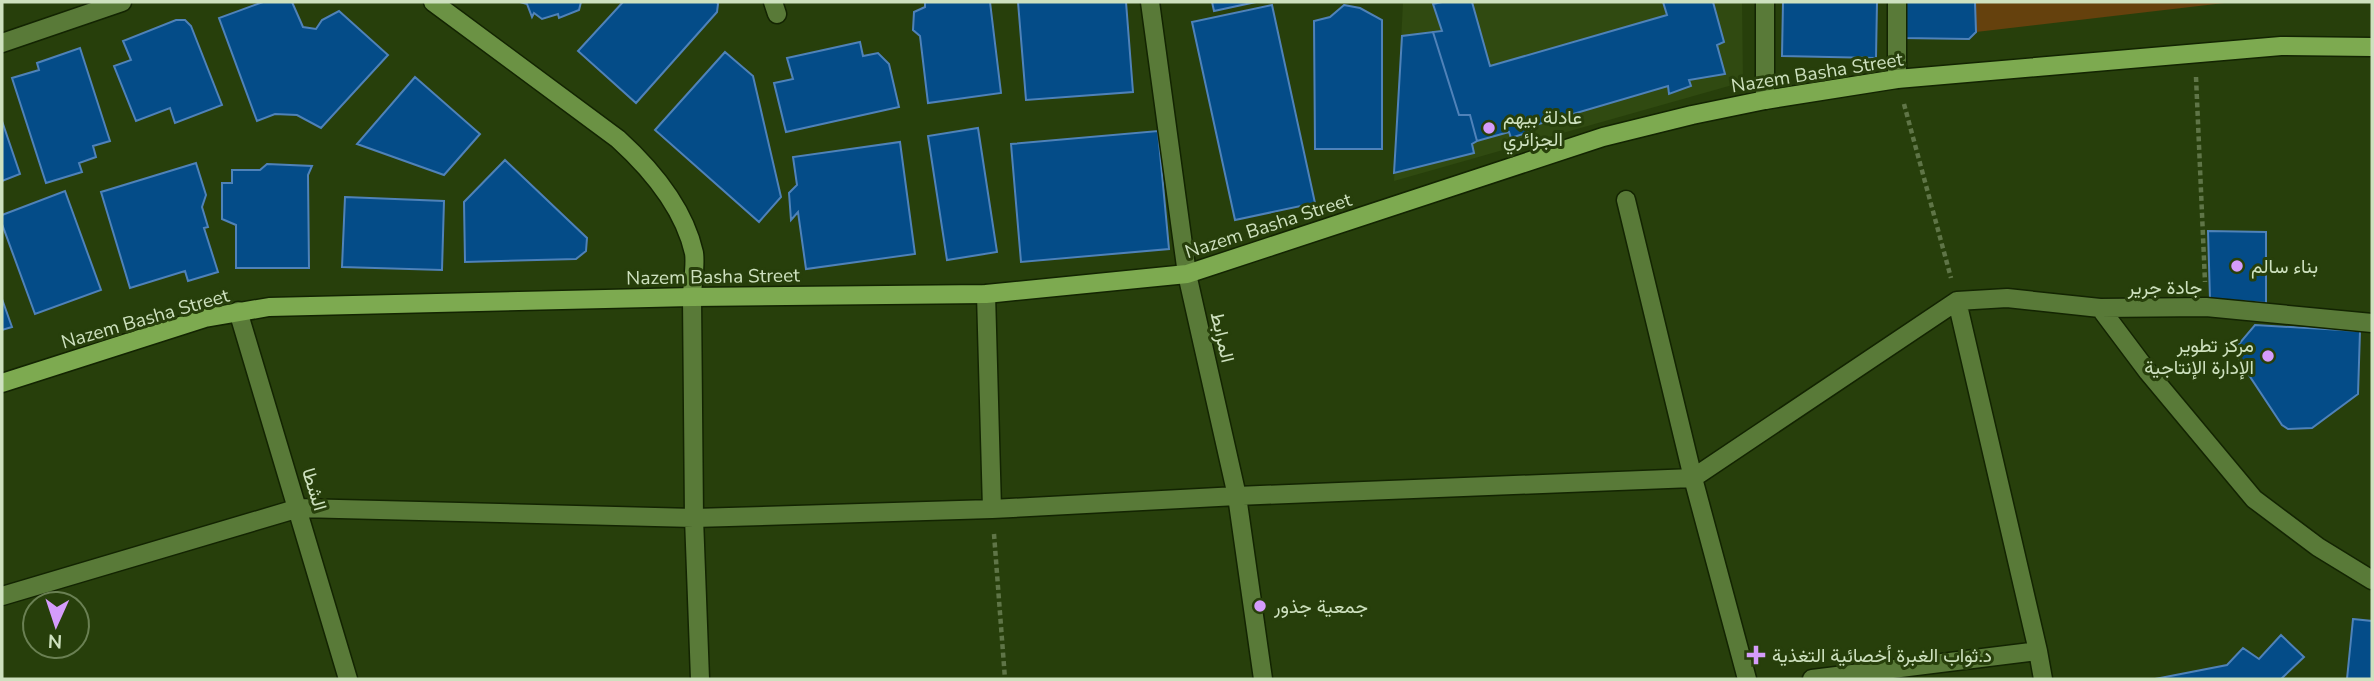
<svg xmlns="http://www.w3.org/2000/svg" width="2374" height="681" font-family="'Nunito Sans',Vazirmatn,sans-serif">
	<rect width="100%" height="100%" fill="#273f0b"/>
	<!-- built -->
	<path fill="#304a11" d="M1403,2H1742L1743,82L1394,181Z"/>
	<!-- green -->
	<path fill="#65410d" d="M1975,2H2233L1976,32Z"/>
	<!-- building -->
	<path fill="#044c88" stroke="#4f82b9" stroke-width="2" d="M263,2H292L303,27L316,29L322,20L339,11L388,55L321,128L297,115L275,114L257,121L219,18Z
		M520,2H581L579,10L559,18L558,14L542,19L534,13L532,17L527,4Z
		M623,2H717L718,4L717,12L636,103L578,51Z
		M925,2H990L1001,93L928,103L920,36L913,30L914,12L925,7Z
		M1018,2H1126L1133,92L1026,100Z
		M1212,2H1256L1214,11Z
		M1442,2H1472L1490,66L1667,15L1663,2H1713L1724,42L1717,45L1725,74L1689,80L1691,86L1669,94L1668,86L1532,126V131L1511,138L1509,132L1477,141L1470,115H1459L1433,32L1442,31L1433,4Z
		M1783,2H1877L1876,58L1782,56Z
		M1905,2H1975L1976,32L1969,39L1903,38Z
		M1272,5L1315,203L1235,220L1192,22Z
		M1344,5L1360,8L1382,20V149H1315L1314,21L1330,17Z
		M176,20H185L191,26L222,105L175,123L170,108L136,121L114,66L131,60L123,41Z
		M1433,32L1459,115H1470L1477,141L1472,144L1474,153L1394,173L1402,36Z
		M860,42L863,56L878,53L889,64L899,107L786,132L774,83L793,79L787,58Z
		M80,48L110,141L93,146L96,157L79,163L82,172L46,183L12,78L39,70L37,63Z
		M725,52L753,76L781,197L759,222L655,130Z
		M415,77L480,134L444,175L357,144Z
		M2,121L20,174L2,181Z
		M978,128L997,252L947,260L928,136Z
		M1158,131L1169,249L1021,262L1011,144Z
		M900,142L915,254L806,269L798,212L791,220L789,193L797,185L793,157Z
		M505,160L587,238L586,251L576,259L465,262L464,202Z
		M196,163L206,195L202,207L208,227L204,228L218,272L188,281L185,271L130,288L101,192Z
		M267,164L312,166L308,175L309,268H236V225L222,219V183H232V170H260Z
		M65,191L101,290L35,314L2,224V215Z
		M345,197L444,201L442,270L342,267Z
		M2208,231L2266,232V303L2210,299Z
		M2,299L12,327L2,330Z
		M2255,325L2360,331L2358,394L2312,428L2288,429L2282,425L2233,351Z
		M2353,619L2372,621V679H2347Z
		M2281,635L2304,657L2281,679H2155L2227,665L2243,648L2259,659Z"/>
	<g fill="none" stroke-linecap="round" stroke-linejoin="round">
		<defs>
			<path id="pedestrian" d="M1897,2V79"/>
			<path id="minor" d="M773,2L777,14
				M1150,2L1187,274L1237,496L1263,679
				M1765,2V100
				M2,43L122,2
				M1626,200L1693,478L1747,679
				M986,294L992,509
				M692,297L694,518L700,679
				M1957,301L2007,298L2100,308L2206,307L2372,323
				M1957,301L2038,651L2043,679
				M2100,308L2148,372L2254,499L2318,547L2372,580
				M238,311L348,679
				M2,596L299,508L694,518L992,509L1237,496L1693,478L1957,301
				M1812,679L2038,651"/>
			<path id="secondary" d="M433,2L618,139C651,169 684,208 694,253C696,266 692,284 692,297"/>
			<path id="primary" d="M2,383L205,318L269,307L692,297L986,294L1187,274L1603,137L1692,115L1765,100L1897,79L2281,46L2372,47"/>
		</defs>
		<!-- pedestrian casing -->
		<use href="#pedestrian" stroke="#132402" stroke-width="21"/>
		<!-- minor casing -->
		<use href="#minor" stroke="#132402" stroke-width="21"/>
		<!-- secondary casing -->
		<use href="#secondary" stroke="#132402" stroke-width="21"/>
		<!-- primary casing -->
		<use href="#primary" stroke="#132402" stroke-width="21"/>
		<!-- path -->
		<path stroke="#5f7547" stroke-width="4.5" stroke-dasharray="5 3.5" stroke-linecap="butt" d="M2196,77L2205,282
			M1904,104L1951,278
			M994,534L1005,679"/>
		<!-- pedestrian -->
		<use href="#pedestrian" stroke="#597a38" stroke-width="18"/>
		<!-- minor -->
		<use href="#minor" stroke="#597a38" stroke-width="18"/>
		<!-- secondary -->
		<use href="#secondary" stroke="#6b9244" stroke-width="18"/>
		<!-- primary -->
		<use href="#primary" stroke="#7daa50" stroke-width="18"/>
	</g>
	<!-- markers -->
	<g fill="#d59cfb" stroke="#273f0b" stroke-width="2.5">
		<circle cx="1489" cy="128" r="7"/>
		<circle cx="2237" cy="266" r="7"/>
		<circle cx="2268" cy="356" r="7"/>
		<circle cx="1260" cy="606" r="7"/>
		<path d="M1752.5 644.5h7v7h7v7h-7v7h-7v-7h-7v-7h7z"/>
	</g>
	<g text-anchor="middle" stroke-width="6" stroke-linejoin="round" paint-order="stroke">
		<!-- street labels -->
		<g font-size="19" fill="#cee1bf" stroke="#273f0b">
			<text transform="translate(1817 72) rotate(-9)" y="7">Nazem Basha Street</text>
			<text transform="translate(1268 225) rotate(-18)" y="7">Nazem Basha Street</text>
			<text transform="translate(713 276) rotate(-1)" y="7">Nazem Basha Street</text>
			<text x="2165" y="294">جادة جرير</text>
			<text transform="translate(145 318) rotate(-16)" y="7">Nazem Basha Street</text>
			<text transform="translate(1223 337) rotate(77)" y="7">المرابط</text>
			<text transform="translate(315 489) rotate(73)" y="7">الشطا</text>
		</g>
		<!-- poi labels -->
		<g font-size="19" fill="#cee1bf" stroke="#273f0b" text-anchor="start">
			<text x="1503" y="124">عادلة بيهم<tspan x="1503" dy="22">الجزائري</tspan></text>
			<text x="2251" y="273">بناء سالم</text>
			<text x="2254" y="352" text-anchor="end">مركز تطوير<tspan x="2254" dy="22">الإدارة الإنتاجية</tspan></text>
			<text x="1274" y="613">جمعية جذور</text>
			<text x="1772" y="662">د.ثواب الغبرة أخصائية التغذية</text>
		</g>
	</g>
	<!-- border -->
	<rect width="2374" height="681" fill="none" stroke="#cee1bf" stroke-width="7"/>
	<!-- north arrow -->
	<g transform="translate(56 625) rotate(183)"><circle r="33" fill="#273f0b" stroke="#6a8053" stroke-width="2"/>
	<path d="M0-5L12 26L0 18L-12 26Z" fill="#d59cfb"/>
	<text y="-10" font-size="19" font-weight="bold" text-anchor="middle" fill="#cee1bf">N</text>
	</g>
</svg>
